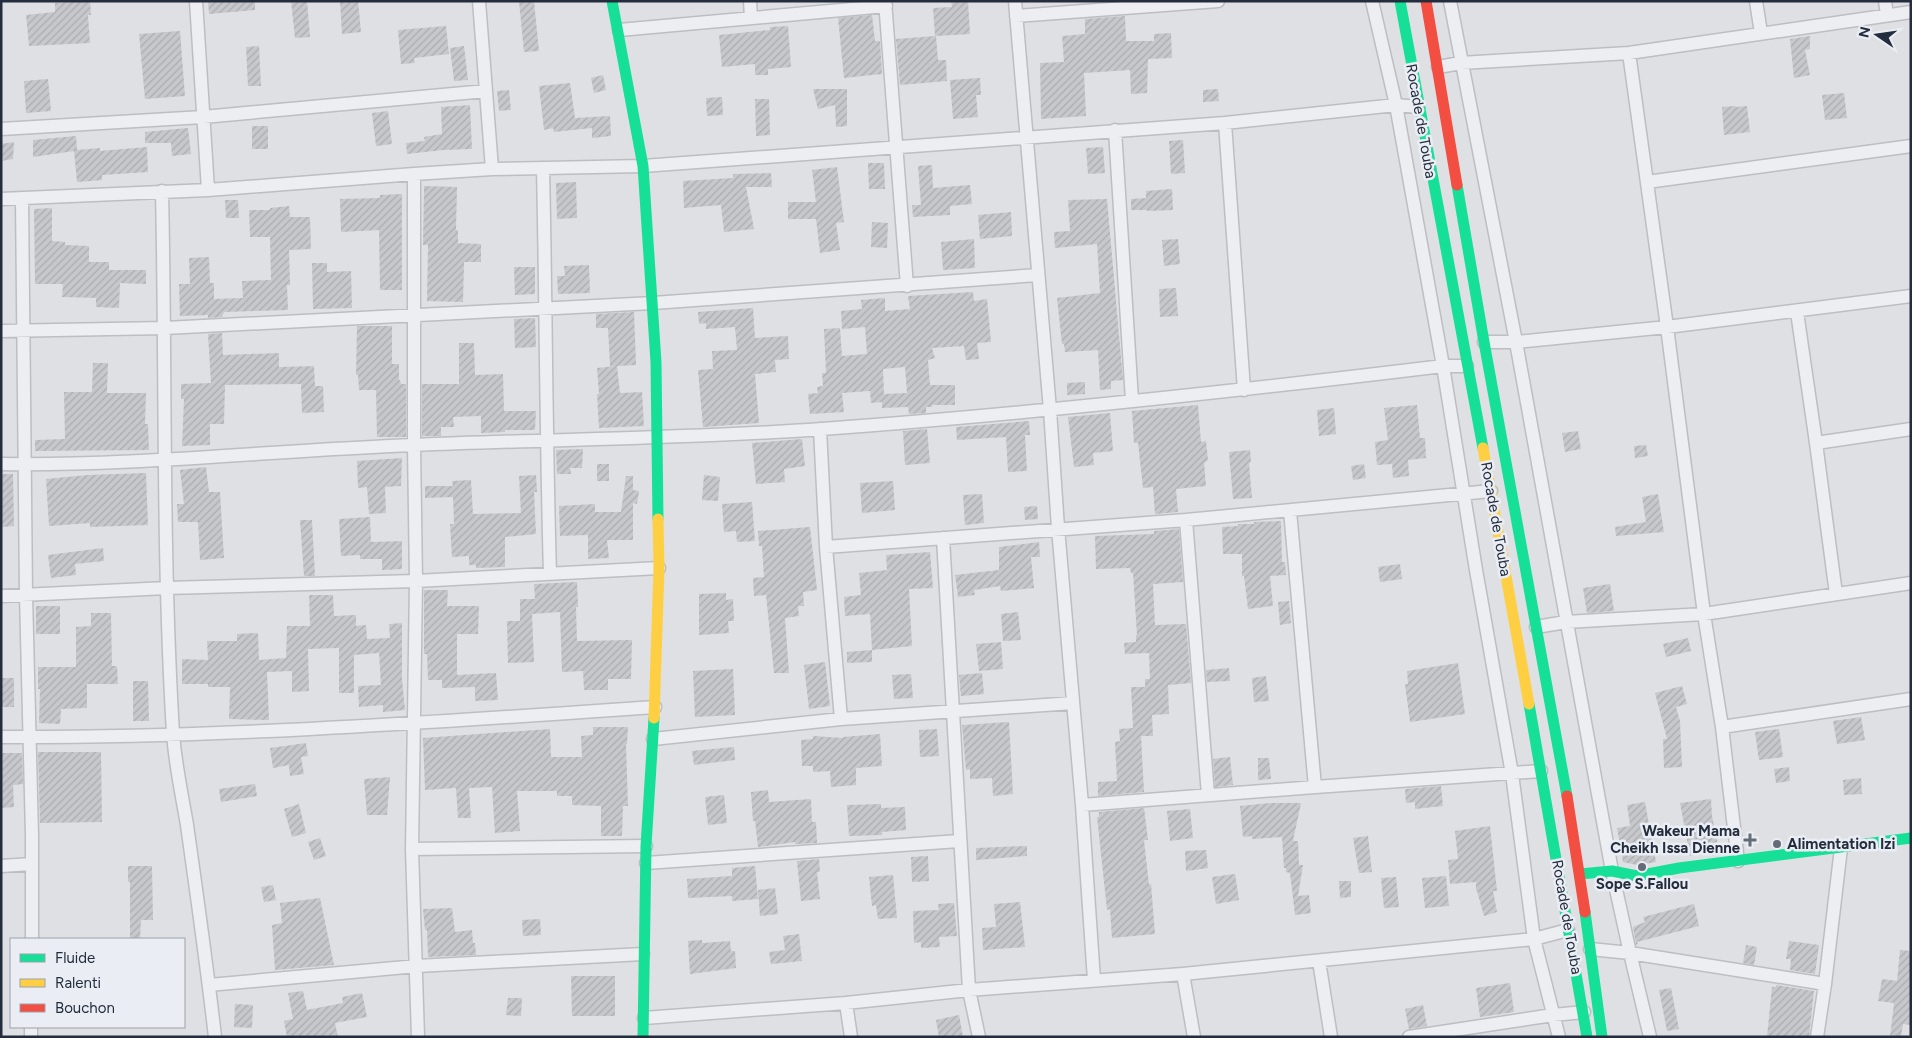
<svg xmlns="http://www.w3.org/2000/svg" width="1912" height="1038" font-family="Figtree,sans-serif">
	<defs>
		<pattern id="building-hatch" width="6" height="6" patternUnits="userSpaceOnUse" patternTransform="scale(1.25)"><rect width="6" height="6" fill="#c6c8cc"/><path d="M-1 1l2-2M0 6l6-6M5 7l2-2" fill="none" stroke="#aaacb0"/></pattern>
	</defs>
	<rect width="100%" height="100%" fill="#dee0e4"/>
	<!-- building -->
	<path fill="url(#building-hatch)" fill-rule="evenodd" d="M90,1L91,15H88L90,43L29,46L26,15L55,12V3Z
		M208,1H255V10L209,14Z
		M291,1H307L310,37L295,38Z
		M340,1H358L361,32L342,34Z
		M519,1H534L539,51L524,52Z
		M951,1H968L970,34L936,36L938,60H946L947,81L900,85L896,39L935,36L933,8L952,7Z
		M872,15L875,41H880L882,74L844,78L838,18Z
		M1125,16L1126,41H1154V34L1171,33L1172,58L1148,59L1147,93L1131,94L1130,70L1084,73L1086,116L1041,119L1040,63L1064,62L1062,36L1085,34V19Z
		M446,26L449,54L414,58L415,63L401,64L398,30Z
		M788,26L791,67L768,69V75H755V64L722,67L719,35L770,30V27Z
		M180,31L185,96L145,99L139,34Z
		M1810,36V49L1805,50L1810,75L1794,78L1790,39Z
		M259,46L261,86H248L246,47Z
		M464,46L468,80L454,81L450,48Z
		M603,75L606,90L594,93L591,78Z
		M980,78L981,95H976L978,117L953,119L950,80Z
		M48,79L51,111L26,113L24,81Z
		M570,83L575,118L610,116L611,136L592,138V128L554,132L553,128L544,130L539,86Z
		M813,89H847V126L836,127L835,105L818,109Z
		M1218,89L1219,101L1203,102V90Z
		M509,90L511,110L499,111L497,91Z
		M1844,93L1847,118L1825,120L1822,95Z
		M722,97L723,115L707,116L706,98Z
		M755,99H769L770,135L756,136Z
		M470,105L472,149L443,150L407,154L406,143L425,141L424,137L442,134L441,107Z
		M1735,106L1736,107L1747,106L1750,132L1724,135L1722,107Z
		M388,111L392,144L376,146L372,113Z
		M252,126H268V149H252Z
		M188,128L191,154L172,156L171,143H145V132Z
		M76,136L77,150L100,148V151L147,147L148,172L102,175V180L77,182L74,151L33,157V140Z
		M1183,140L1185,173L1171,174L1169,141Z
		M14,142L13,159L1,161V144Z
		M1103,147L1105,173L1088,174L1086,148Z
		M868,163H884L885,189H869Z
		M932,165L933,188L970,185L972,204L950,206V215L913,217L912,205H921L918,166Z
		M837,167L844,222L836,223L840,250L820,253L816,219H788V202H816L812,170Z
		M771,173L772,187H746L754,229L724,232L721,205L684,208L683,181L733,178V174Z
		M576,182L577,218L557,219L556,183Z
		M424,186L457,187L456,230H458V243L481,244V262H464L463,302L427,301L428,245H423Z
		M1172,189L1173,210L1147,211V210H1131V199L1146,198V191Z
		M402,194V290H380L379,230L341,232L340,199L380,198V195Z
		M1107,199L1123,380L1111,381V389L1100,390L1098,350L1065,352L1064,344H1062L1057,298L1100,293L1097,244L1055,248L1054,232L1070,231L1068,200Z
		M225,200H238L239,218H226Z
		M289,206L290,217H310L311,249L289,250L290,285H287L288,310L224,312L222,317L208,318V315L180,316L179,284H190L189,258L209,257L210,283H214V299L243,298L242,281L271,280L270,237H250L249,210H270V208Z
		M52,208V241L65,242V245L89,246V262H109V270H146V284L120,283L119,308L96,307V298L62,297L63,284H35L34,209Z
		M1011,212L1012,236L980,239L978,215Z
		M872,222L888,223L887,248L871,247Z
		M974,239L975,268L943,270L941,242Z
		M1178,239L1180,264L1164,266L1162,240Z
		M312,263H327V272L351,271L352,308L313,309Z
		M589,265L590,293L558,294L557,276H565L564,266Z
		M514,267H535V294L515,295Z
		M1176,288L1178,316L1160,317L1159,289Z
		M973,292L974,301L987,299L991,342L977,343L979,359L966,360L964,346L932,348L935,358L928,360L930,385H955V405H932V407H926V413L909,414L908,407L882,408V402L871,403L870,391L842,393L844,412L810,414L808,394L818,393L817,387L823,386L822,373H826L824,329L840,328L842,356L867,354L865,327L842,329L841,311L862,309L861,300L885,298V311L910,309L908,296ZM905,367L907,393L884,394L883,369Z
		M753,308L755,338L788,336L789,359L775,360L776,372L755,374L759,423L703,427L698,370L713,369L712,351L737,350L735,327L706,329V323L699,324L698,312Z
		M634,312L636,365L617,366L620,393L642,392L644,426L599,428L597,394H599L597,368L616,366H610L608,328H596V314Z
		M535,318L536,347L515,348L514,319Z
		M357,326H392V364H399V380H400L401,384H406V437H377L376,390H359L358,375H356Z
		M222,333L223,355L279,353V367L314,366L315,386H323L324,412L302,413L301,384L225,385L224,424H210V445L182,446L184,399H181V384L211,383L208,334Z
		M459,343H474L475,375L503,374L504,411H536L535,430H505V432L481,433V416L453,417L454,427H441V436H422V384H459Z
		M93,363H108L107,393H146L145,424H148L149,450L35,451V440L65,439L64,392H92Z
		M1085,382V394L1067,395V383Z
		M1198,405L1201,442L1206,441L1208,460L1204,463L1206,486L1176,489L1178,512L1155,514L1153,487L1143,488L1138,443H1134L1132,411Z
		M1417,405L1420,438H1425L1426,458L1408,460L1409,476L1393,478L1392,464L1377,465L1375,442L1388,440L1384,408Z
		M1334,408L1336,434L1319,436L1317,410Z
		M1110,413L1113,451L1093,453L1094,465L1074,467L1068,417Z
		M1029,421L1030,435H1025L1027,471L1008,472L1006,437L957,440L956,427Z
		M927,429L930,463L905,465L903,431Z
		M1578,431L1581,449L1565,452L1562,433Z
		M802,439L805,466L784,469L785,482L756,484L752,443Z
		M1646,445L1648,456L1635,458L1634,446Z
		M583,449L582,468H570L571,474H557L556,450Z
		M1250,450L1251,462L1249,463L1252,498L1233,499L1229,452Z
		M402,458L401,486L385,487L386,513L369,514L367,487L358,488L357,461Z
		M597,464H609V481H597Z
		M1364,464L1366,478L1353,480L1351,466Z
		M206,467L209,492H220L224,558L200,560L198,522H178L177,504H184L180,470Z
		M146,473L148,525L90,527V523L49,526L46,479L88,475Z
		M1,474H13L14,526L1,527Z
		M536,475L537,492H534L536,534L505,537V567L476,568V565H469V556L452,557L450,524H454L453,497L425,498V486H453L452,481L471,480L473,514L521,513L519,476Z
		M704,475L720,477L718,501L702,500Z
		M626,476H633V490L639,491L637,504L633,503V540H607L609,558L588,559V535L560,536L559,506L595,504V512H621Z
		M893,481L895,510L862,513L860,483Z
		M982,494L984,523L965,525L963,495Z
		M1658,494L1664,532L1616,536L1615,527L1646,522L1642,497Z
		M752,502L755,541L737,542L736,531L724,532L722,504Z
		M1037,506L1038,519L1025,520L1024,507Z
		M370,517L371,542L402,541V569L382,570V559H360V555L341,556L339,519Z
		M300,520H312L315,576H304Z
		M1281,521L1282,562H1285L1286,575L1270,576L1273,606L1248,609L1244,576H1242V554H1223L1222,527L1238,526V524H1254V522Z
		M810,527L817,590L803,592L804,606H798L799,616L785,618L789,673H774L766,595L754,596L753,578L764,577L762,546H759L758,531Z
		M1179,529L1183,582L1153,584L1155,625L1186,624L1191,683L1168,685L1169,714L1152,715L1153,736H1141L1144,792L1098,796V782L1117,781L1115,742L1120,741L1119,729L1133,728L1131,687H1145V679H1150L1149,653L1125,654L1124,643L1136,642V635H1137L1133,573H1131L1130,568L1096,569L1095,536L1154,534V531Z
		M1039,542L1040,557H1031L1034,588L1001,591L1000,586L974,590L975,595L958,597L955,575L999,570V547Z
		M103,548L104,561L75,564L76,575L51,578L48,555Z
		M930,552L933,588L909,589L912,646L872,650L870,614L845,616L844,597L861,595L859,573L887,570L886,555Z
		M1400,564L1402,579L1380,582L1378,567Z
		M577,582L578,607H576L577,641L632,640L631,679H608V690H584L583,671L562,672L560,612L532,614L534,662L508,663L507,621H520V599H535L534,584Z
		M1610,584L1614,611L1587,613L1583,588Z
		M424,590H448L447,606H479L478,634H457V675L496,673L498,700L475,701V687L442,688V680H428L427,654H424Z
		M726,593V600L733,599L734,621H728L729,633L699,635V594Z
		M309,595H333L334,616L356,615V626L366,625L367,639L390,638L389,624L402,623V679L405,710L383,712V705L359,707L358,686L381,685L379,653L354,655V693H339V648L308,649L309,691L292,692V671L267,672L269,720L229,719L230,687H208V684H182V659L208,660L207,641H237V634L258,633L259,660L286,658L287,626H310Z
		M1289,601L1291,623L1280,625L1278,602Z
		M36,606H60V634H36Z
		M1018,612L1021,640L1003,641L1001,614Z
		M91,613H111L112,666H117L118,684H87V708L61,709L60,724L39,723L40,689H38V667H76V627L91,626Z
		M1688,638L1691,651L1666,657L1663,644Z
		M1001,642L1003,669L979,671L976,644Z
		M872,650V662L847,663V652Z
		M825,662L830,706L809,709L804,665Z
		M1458,663L1465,714L1410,722L1405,684H1408L1407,671Z
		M1229,668L1230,681L1207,682L1206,670Z
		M733,669L735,715L695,717L693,671Z
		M982,673L984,694L961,696L959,675Z
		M911,674L913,698L894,699L892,675Z
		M1266,676L1269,701L1254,702L1252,678Z
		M1,678H14V707H1Z
		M133,681H148L149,721H133Z
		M1682,686L1687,704L1676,707L1680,721L1682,767L1664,768L1663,739H1667L1655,693Z
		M1861,717L1865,740L1837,744L1833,721Z
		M1009,722L1013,794L993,796L992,778L970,779V769L966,770L962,725Z
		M593,727H628L627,744H626L628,806H623L622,836H601V806L572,805V796H557V791H517L520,831L495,833L492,787L469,788L471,818H458L456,788L425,790L423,738L550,729L551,757H582L581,736L593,735Z
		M937,729L939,756L920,757L919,730Z
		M1779,729L1783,757L1759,760L1755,732Z
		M880,734L882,766L856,768V785L831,787L830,771L813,772V766H802L801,740L813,739V736L843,738V737Z
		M306,743L308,756L301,757L304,774L290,776L289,765L273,768L270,748Z
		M734,747L735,760L694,765L692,751Z
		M38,752H101L102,822L40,823Z
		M1,753H22L23,784L13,785L14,807L1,808Z
		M1230,757L1233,785L1215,787L1213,759Z
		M1258,758H1269L1271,779L1258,780Z
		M1789,767L1790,781L1776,783L1774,769Z
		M390,777L387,815H367L364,779Z
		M1861,778L1862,794L1844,795L1843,780Z
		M255,784L257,796L221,802L219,789Z
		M1441,786L1443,806L1415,809V802L1406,803L1405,789Z
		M768,790L769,802L811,799L812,822H816L817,843L795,844V842L758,847L755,821H753L751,792Z
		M724,795L727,823L708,825L705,797Z
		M1711,799L1712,816L1719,850L1690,856L1680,803Z
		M1645,802L1656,862L1637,865L1623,862L1617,828L1630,826L1627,805Z
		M1270,803H1301L1293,841H1298L1299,865H1303L1298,896L1309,895L1311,913L1295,915L1290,873L1286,872V868H1284L1282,837L1252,839V836L1243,837L1240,806Z
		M299,804L306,833L292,837L284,809Z
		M881,804V808L905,807L906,830L882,832V835L849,836L847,805Z
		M1144,808L1148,840H1144L1149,885L1151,884L1155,934L1112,938L1110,909L1107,910L1097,817H1099V812Z
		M1190,809L1193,838L1170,841L1167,811Z
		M1490,826L1497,891H1493L1497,912L1484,916L1477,891H1476V882L1450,884L1448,860L1458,859L1455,831Z
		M1368,836L1372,872L1359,873L1353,838Z
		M320,838L326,856L314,860L308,842Z
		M1027,846V856L976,860V848Z
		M1206,850L1208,868L1186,871L1185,851Z
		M928,856L929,881L912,882L911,857Z
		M819,859L820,872H817L820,899L801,901L797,861Z
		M128,866H152L153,920H141L140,939H130V882H128Z
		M755,866L758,899L732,901V896L688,898L687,879L732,876V868Z
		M1235,874L1239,900L1216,904L1212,877Z
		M893,875L897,918L878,919L876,905L872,906L869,877Z
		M1446,876L1449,906L1425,908L1422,878Z
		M1396,877L1399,907L1384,908L1381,878Z
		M1339,881H1351V897L1340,898Z
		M273,885L276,900L264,902L261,887Z
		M775,888L778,914L760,916L758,890Z
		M320,898L334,965L275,970L272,925L282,923L280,903Z
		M1020,902L1025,947L983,950L982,928L996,927L994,904Z
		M954,903L957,936L939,937L940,947L921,948V942L914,943L913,911L939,910L938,904Z
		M1694,904L1699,926L1637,942L1638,944L1636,945L1633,927L1645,922L1643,917Z
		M452,908L455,932L472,930L473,943H475L476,955L428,957L427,930H425L423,909Z
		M540,919L541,935L523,936L522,920Z
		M799,934L802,961L771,964L769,952L785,950L783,936Z
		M702,940V943L730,941L731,951H735L736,968L690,974L688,941Z
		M1789,941L1819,945L1815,974L1790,970L1791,959H1786Z
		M1746,945L1757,947L1754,965L1743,963Z
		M1900,950L1911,951V1025L1903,1024L1901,1037H1890L1894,1003L1878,1001L1882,979L1897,981Z
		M571,976H615V1016H572Z
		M1510,983L1514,1012L1480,1017L1476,988Z
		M1776,985L1814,991L1809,1037H1767L1772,987H1776Z
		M1671,988L1679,1029L1667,1031L1659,990Z
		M303,991L307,1010L343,1003L342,997L362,993L367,1017L335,1023L338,1037H287L284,1021L293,1019L288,993Z
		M508,998H522L521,1016L506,1015Z
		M235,1004L253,1005L252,1028L234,1027Z
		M1423,1005L1427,1026L1409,1029L1405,1009Z
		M959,1015L963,1037H939L936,1020Z"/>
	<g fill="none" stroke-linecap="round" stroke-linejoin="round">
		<defs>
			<path id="street" d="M196,1L208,190
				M479,1L492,169
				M750,1L751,18
				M885,1L907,286
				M1015,1L1050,410L1058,528L1082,805L1094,980
				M1372,1L1396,105L1443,366L1476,570L1512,774L1534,939L1559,1037
				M1450,1L1516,342L1612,871L1630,953L1650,1037
				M1756,1L1761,33
				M1885,1L1887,15
				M1016,16L1218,1
				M619,30L886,6
				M1629,53L1667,327L1704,614L1722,727L1738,861
				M1438,67L1461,63L1629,53L1911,12
				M1225,123L1244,390
				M1,129L203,117L486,91
				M1115,130L1132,400
				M543,168C546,304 546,439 550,574
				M414,174V445L416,581L412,849L418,1037
				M1647,182L1911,146
				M162,191C166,372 162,552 173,733C175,764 182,795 187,825C197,896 207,966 215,1037
				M22,198L26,595L32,835V939
				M1,199L208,190L414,174L492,169L643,166L1225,123L1396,105L1418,107
				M1797,312L1816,443L1836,594
				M1,331L165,328L653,303L1038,275
				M1484,342H1516L1667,327L1911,296
				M820,429L826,547L841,719
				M1816,443L1911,429
				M1,464C139,466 277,450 415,445C550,439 686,439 822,429C1029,414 1237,391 1443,366H1467
				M1290,511L1315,787
				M1186,520L1208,795
				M943,538L969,990L979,1037
				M826,547L1186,520L1491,491
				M1,596L167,588L416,581L659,568
				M1536,627L1566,622L1704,614L1911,583
				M1722,727L1911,699
				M1,737C219,738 437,722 655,707
				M653,739L841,719L1073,703
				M1082,805L1315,787L1541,771
				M412,849L646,846
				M646,863L959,841
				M1,866L32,864
				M1590,949L1630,953L1825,984
				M1319,961L1331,1037
				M1183,974L1194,1037
				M209,985L417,966L643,954
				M846,1003L851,1037
				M644,1018L846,1003L969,990L1183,974L1534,939L1568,930
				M31,1037V1027
				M1409,1037L1553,1015L1584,1012
				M1817,1037L1825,984L1841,848"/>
		</defs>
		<!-- street casing -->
		<use href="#street" stroke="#bcbec2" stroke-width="15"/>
		<!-- street -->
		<use href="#street" stroke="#edeef1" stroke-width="12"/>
		<!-- fast -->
		<path stroke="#16e098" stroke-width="11" d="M612,1L643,166L656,362L658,519
			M1400,1L1483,448
			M1457,185L1484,342L1567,796
			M1529,704L1587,1037
			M1580,874L1612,871L1637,876L1679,868L1911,838
			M1585,912L1602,1037
			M643,1037L646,846L654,718"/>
		<!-- slow -->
		<path stroke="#ffcf43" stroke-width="11" d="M1483,448L1529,704
			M654,718L659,568L658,519"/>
		<!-- jam -->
		<path stroke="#f24e42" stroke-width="11" d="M1426,1L1457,185
			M1567,796L1585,912"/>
	</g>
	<!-- markers -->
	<g fill="#656c77" stroke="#eaeef4" stroke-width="2">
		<path d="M1747.5 832.5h5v5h5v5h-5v5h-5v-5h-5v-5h5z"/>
		<circle cx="1777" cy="844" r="5"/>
		<circle cx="1642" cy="867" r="5"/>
	</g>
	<g text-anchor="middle" stroke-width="5" stroke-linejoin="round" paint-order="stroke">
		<!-- street labels -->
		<g font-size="15" fill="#242d3d" stroke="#eaeef4">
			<text transform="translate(1421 121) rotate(80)" y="5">Rocade de Touba</text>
			<text transform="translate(1496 519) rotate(80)" y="5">Rocade de Touba</text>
			<text transform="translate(1567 917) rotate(80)" y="5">Rocade de Touba</text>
		</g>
		<!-- poi labels -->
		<g font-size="15" font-weight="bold" fill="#242d3d" stroke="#eaeef4" text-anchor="end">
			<text x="1740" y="836">Wakeur Mama<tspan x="1740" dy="17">Cheikh Issa Dienne</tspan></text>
			<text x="1787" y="849" text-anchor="start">Alimentation Izi</text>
			<text x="1642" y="889" text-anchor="middle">Sope S.Fallou</text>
		</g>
	</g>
	<!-- border -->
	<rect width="1912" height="1038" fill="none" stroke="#242d3d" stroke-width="5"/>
	<!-- legend -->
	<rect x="10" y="938" width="175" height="90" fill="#eaeef4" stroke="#9ba1ab"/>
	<rect x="20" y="954" width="25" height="8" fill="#16e098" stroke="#9ba1ab"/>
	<text x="55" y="963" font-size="15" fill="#242d3d">Fluide</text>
	<rect x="20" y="979" width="25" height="8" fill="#ffcf43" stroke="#9ba1ab"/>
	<text x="55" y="988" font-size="15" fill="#242d3d">Ralenti</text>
	<rect x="20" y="1004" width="25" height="8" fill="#f24e42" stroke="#9ba1ab"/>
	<text x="55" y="1013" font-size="15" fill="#242d3d">Bouchon</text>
	<!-- north arrow -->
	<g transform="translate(1877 35) rotate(283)" stroke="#eaeef4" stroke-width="4" paint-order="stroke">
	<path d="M0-4L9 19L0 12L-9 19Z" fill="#242d3d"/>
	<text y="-8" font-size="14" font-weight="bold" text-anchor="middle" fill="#242d3d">N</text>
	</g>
</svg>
